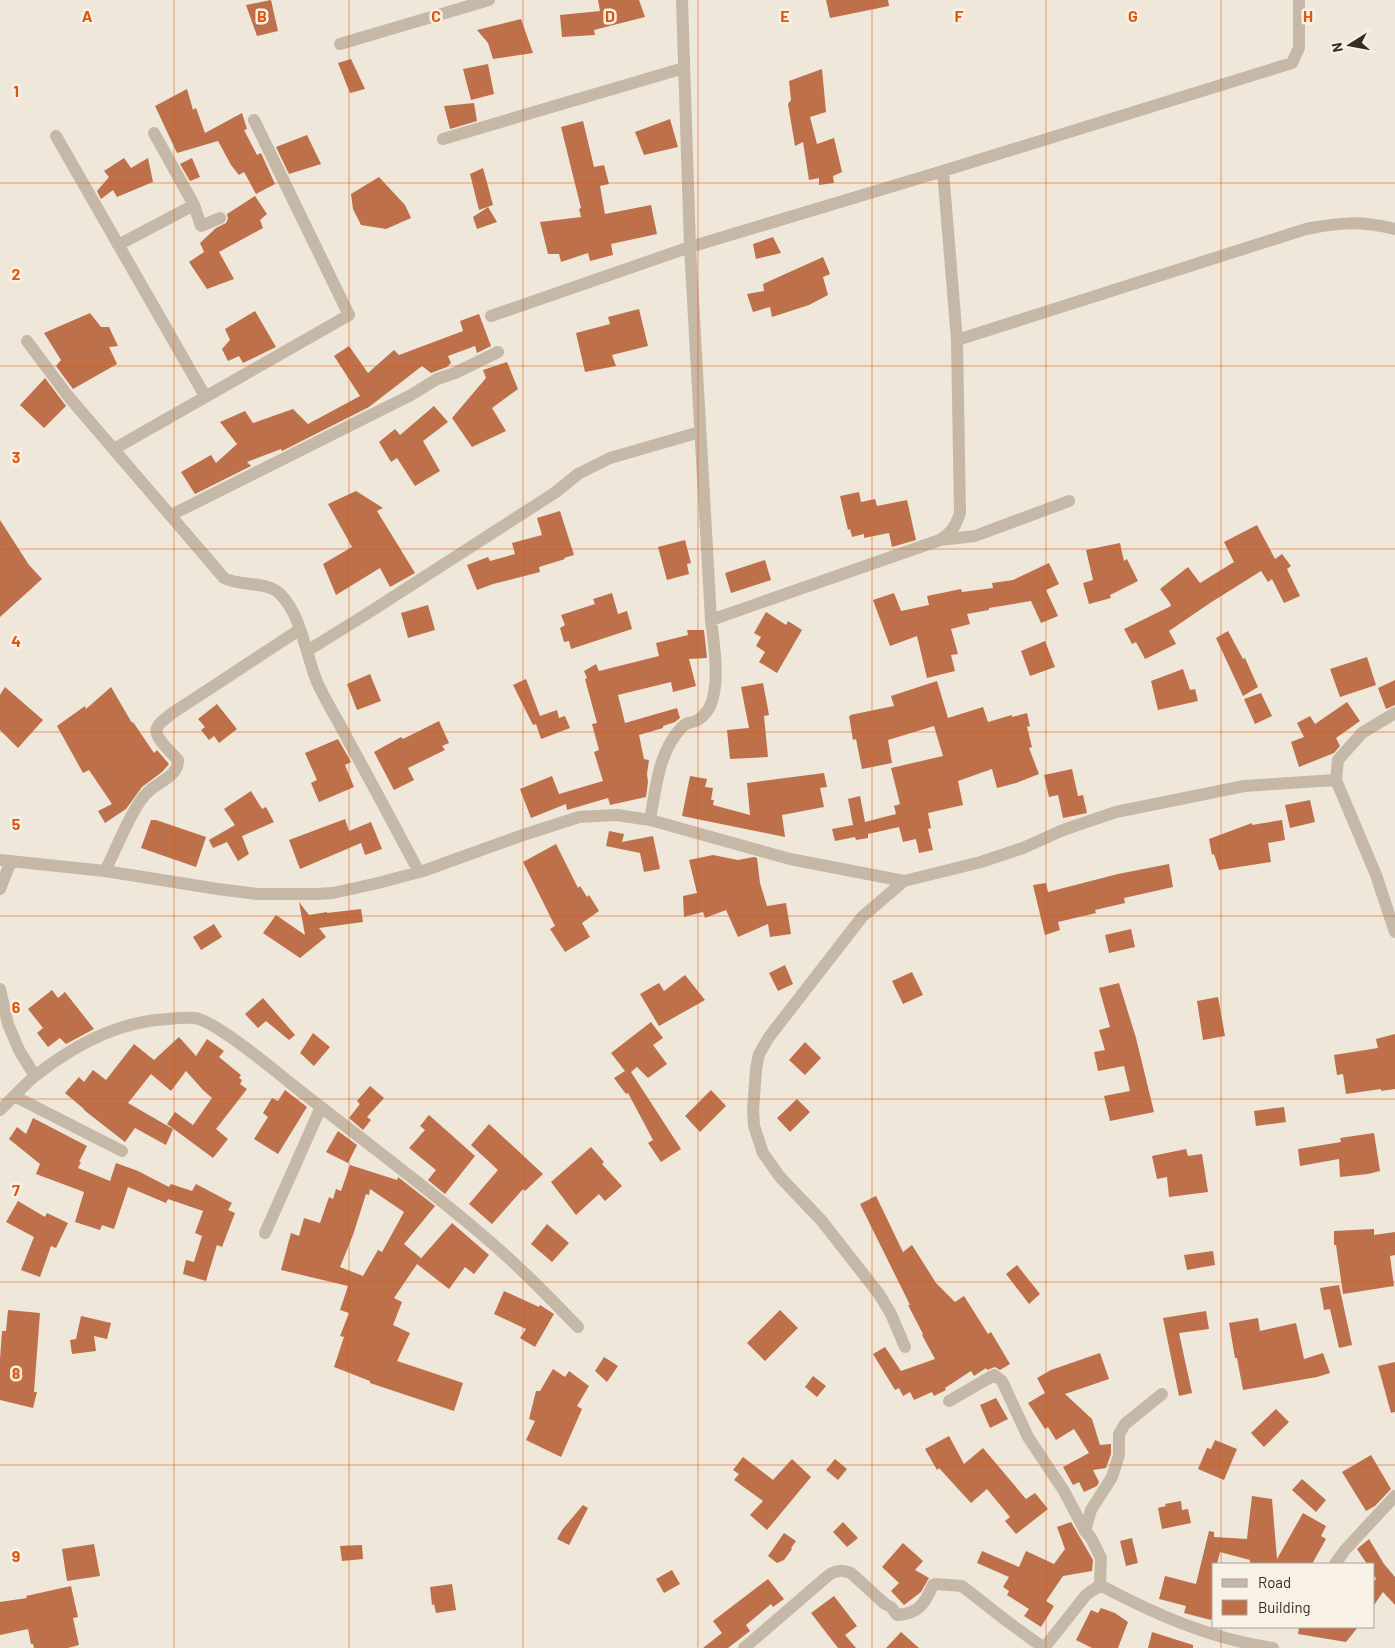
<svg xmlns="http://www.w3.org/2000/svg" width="1395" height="1648" font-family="Barlow,sans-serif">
	<rect width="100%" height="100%" fill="#efe7da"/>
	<!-- building -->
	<path fill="#bd704a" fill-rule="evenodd" d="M271,0L278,31L257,36L246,5Z
		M598,0H639L645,17L594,30L595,35L562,37L560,15L600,11Z
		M826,0H888L889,6L830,18Z
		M521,19L533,53L493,59L488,43L477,30Z
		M351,59L365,89L350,93L338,63Z
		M488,64L494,94L471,100L463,69Z
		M822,69L826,112L810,117L817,144L834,138L842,172L833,176L834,183L819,185V178L809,180L803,142L795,146L788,104L791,100L789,81Z
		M187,89L193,110L196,108L205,133L242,113L247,129L244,130L257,155L261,153L275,184L256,194L244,172L239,175L231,165L218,141L177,153L155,106Z
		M474,103L477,121L450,129L444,106Z
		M670,119L678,147L644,155L635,132Z
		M583,121L594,167L604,165L609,184L600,186L605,214L651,205L657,234L611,244L613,255L590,261L588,253L561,262L559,254H548L540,222L581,217L579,209L581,208L561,127Z
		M307,135L321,164L289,174L276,147Z
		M124,158L131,168L148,158L153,182L117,197L113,190L101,199L97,191L109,177L104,171Z
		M192,158L200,177L190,181L180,164Z
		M483,168L493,205L479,210L470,174Z
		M379,177L405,205L411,218L386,229L361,225L353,209L351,194Z
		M255,196L267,214L260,220L263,228L219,252L234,279L207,289L189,262L204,252L200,243L216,228L226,223L228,219L227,214Z
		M488,207L497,222L477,229L473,217Z
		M773,237L781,253L756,259L753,244Z
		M823,257L830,274L823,277L828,295L809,305L772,317L770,307L753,312L747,294L764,291L763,284Z
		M639,309L648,346L612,355L616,366L585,372L576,333L610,324L608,317Z
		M255,311L276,347L243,363L239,356L228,361L222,349L230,340L225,329Z
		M90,313L101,327H109L118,346L109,347L117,364L73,389L56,366L61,360L44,333Z
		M479,314L491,346L477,353L475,346L448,356L451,363L447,367L431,373L422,366L369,407L282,451L281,449L247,462L251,466L195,494L181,472L211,455L216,463L237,444L220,422L245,411L253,423L293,409L308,424L360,396L334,356L349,346L368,373L394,350L399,355L463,331L460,321Z
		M507,362L518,389L492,408L506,431L472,447L452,418L486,378L483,370Z
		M45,378L66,406L44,428L20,405Z
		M434,406L448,422L423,441L440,471L415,486L397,458L391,462L379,442L395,429L400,435Z
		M356,491L383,508L377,511L415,573L390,587L380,568L336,595L323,564L352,547L328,504Z
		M859,492L861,502L875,499L877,506L907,500L916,540L892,547L889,533L864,538V534L852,537L850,529L848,530L840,496Z
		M560,511L574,555L564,558L565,559L539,567L540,572L493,584L477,590L467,565L488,557L490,561L515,554L512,543L542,535L537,518Z
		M0,520L29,565L42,579L0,617Z
		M1257,525L1275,559L1282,554L1291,566L1287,569L1300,596L1284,603L1272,579L1268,582L1261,571L1210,603L1169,631L1176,644L1145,659L1136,642L1132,644L1124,629L1171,606L1170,603L1160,589L1188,567L1200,583L1234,562L1224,542Z
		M685,540L691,563L687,564L689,574L667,580L658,547Z
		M1120,543L1124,561L1127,559L1138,581L1110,595L1111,598L1089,604L1083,583L1093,580L1086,550Z
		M765,560L771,580L731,593L725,573Z
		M1049,563L1059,584L1046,590L1058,616L1041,623L1031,601L989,608V610L967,614L970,624L951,629L958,654L951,655L955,671L927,678L917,636L890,646L873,600L894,593L901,611L929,605L927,596L961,589L962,592L993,588L992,583L1013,580Z
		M612,593L618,614L627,611L632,629L571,649L569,641L564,642L560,628L565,625L561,615L595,604L593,599Z
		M428,605L435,630L408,638L401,613Z
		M766,612L786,625L788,621L802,630L777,673L759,662L765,652L756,646L761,637L754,633Z
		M687,630H704L707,658L689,659L696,686L673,692L671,682L618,695L625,723L677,708L680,718L675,722L663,726V728L639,735L644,759L649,760L647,774L648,782L646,797L610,805L608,798L567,810L566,804L531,818L520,789L552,776L559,794L603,781L594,752L599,750L592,724L597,723L585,679L587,678L584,671L596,664L599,671L659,656L656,643L688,635Z
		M1228,631L1243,659L1245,658L1258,687L1243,696L1216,638Z
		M1045,641L1055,667L1030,676L1021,651Z
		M1367,657L1376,685L1340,697L1330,669Z
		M1183,669L1190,690L1195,689L1198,701L1158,710L1151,681Z
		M370,674L381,701L357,710L347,684Z
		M526,679L540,716L557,710L559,718L565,716L570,728L541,739L536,724L533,725L513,685Z
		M1395,680V705L1386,709L1378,688Z
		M937,681L948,718L983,707L988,722L1012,715V717L1027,713L1030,726L1027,727L1032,747L1029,748L1039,774L1016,783L997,788L992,769L958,781L963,805L928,813L931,828L928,829L933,850L919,853L916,839L903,842L899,827L868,834V838L856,840L855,837L835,841L832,829L853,825L848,799L860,796L865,822L896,814L894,806L900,804L891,768L943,756L934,726L888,740L892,763L862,769L856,739L853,740L849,716H851L850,715L894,706L891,696Z
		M763,683L769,715L764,716L768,757L730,759L727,730L749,728L741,687Z
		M5,687L43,720L18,748L0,730V695Z
		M111,687L132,723L133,722L154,753L157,750L169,764L162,772L142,787L126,809L105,823L98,811L112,804L89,770L83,773L57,726L85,706L86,709Z
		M1261,693L1272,716L1255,724L1244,699Z
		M1347,702L1360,721L1336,738L1340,746L1334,753L1299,767L1291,742L1304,737L1297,723L1310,716L1315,724Z
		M217,704L237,729L219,743L214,736L209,740L201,730L205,727L198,719Z
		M439,721L449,743L442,746L445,750L408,768L414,780L394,790L374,752L401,737L403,739Z
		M338,739L351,762L345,765L354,787L319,802L311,783L317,780L305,753Z
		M1072,769L1078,796L1083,795L1087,813L1063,818L1058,795L1049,797L1044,775Z
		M824,773L827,787L820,788L824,807L782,815L785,837L682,816L690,776L707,779L705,787L713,788L711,800H714L713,805L750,815L747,783Z
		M251,791L262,809L266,807L274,822L242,836L249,854L238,861L227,842L213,848L209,840L235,825L224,809Z
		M1310,800L1315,822L1290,828L1285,805Z
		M345,819L349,831L371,822L382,849L365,855L361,843L300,869L289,840Z
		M151,820H156L206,837L196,867L141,848Z
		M1282,820L1285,840L1268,843L1271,862L1219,870L1214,854L1212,855L1209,839L1252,823V825Z
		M609,831L624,834L622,842L653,836L660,869L644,872L640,853L606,846Z
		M556,844L578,888L580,886L587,897L589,895L599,911L582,923L590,937L565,952L550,929L555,926L523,862Z
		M713,855L738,860L754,857L757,858L760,883L767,906L786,903L791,934L770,937L768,924L738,937L726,910L705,918L703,912L684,917L683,896L697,893L689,860Z
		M1169,864L1173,887L1124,898L1125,903L1095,910L1096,913L1058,922L1060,930L1045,935L1033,885L1046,883L1048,892L1118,874Z
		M299,902L309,915L327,912V913L361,909L363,922L319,928L326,937L300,958L263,933L276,915L305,935Z
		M214,924L222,937L201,950L193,937Z
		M1131,929L1135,947L1109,953L1105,935Z
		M785,965L793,984L778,991L769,973Z
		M912,972L923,995L903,1004L892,981Z
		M685,975L705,1000L659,1026L640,994L659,983L664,991Z
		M1119,983L1136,1038L1154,1112L1110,1121L1104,1096L1130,1091L1124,1066L1098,1071L1094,1052L1105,1050L1099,1030L1110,1027L1099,988Z
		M52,990L58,998L65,992L94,1029L66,1044L60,1038L48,1047L37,1033L43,1028L28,1009Z
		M1218,997L1225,1036L1203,1040L1197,1001Z
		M263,998L295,1035L289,1040L266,1021L258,1028L245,1014Z
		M651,1022L663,1038L653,1045L667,1064L648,1078L637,1067L631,1072L681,1149L661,1162L648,1143L653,1140L628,1093L626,1094L614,1078L625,1071L611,1053Z
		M313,1033L330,1047L314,1066L300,1053Z
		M1395,1034V1089L1381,1091V1089L1346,1094L1343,1074L1337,1075L1334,1055L1378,1048L1376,1039Z
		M179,1037L196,1056L207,1039L224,1051L219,1057L241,1075L239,1078L242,1080L240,1084L247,1089L216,1129L228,1139L213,1158L167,1124L175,1112L193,1125L212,1098L203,1090L186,1071L171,1091L151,1074L128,1103L173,1129L166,1145L135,1128L125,1142L84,1110V1109L65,1093L79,1077L84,1082L93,1070L106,1080L134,1044L154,1060Z
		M805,1042L821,1058L805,1075L789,1060Z
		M370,1086L384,1098L367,1117L371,1120L363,1130L349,1118L360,1104L357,1101Z
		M285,1090L307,1107L278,1154L254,1139L268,1117L263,1113L272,1098L278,1101Z
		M711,1090L726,1106L700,1132L685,1116Z
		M797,1099L810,1112L790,1132L777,1118Z
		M1284,1107L1286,1122L1256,1126L1254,1111Z
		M429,1115L475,1156L445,1194L428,1180L436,1170L409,1148L425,1130L420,1126Z
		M33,1118L87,1146L79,1162H81L78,1168L110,1181L116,1163L138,1171L169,1187L171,1184L192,1191L196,1184L232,1203L228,1210L235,1213L222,1247L217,1245L206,1281L183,1274L186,1260L194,1262L202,1236L195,1233L203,1211L168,1199L166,1203L128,1187L114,1229L102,1225L100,1230L75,1222L84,1192L36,1174L40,1164L9,1139L17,1127L26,1134Z
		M489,1124L543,1174L525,1191L523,1189L492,1224L469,1204L498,1170L471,1145Z
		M338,1131L357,1145L348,1163L326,1152Z
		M1374,1133L1380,1171L1368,1174L1340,1177L1339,1159L1300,1166L1298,1149L1341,1142L1340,1138Z
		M591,1147L604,1162L602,1164L622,1186L605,1201L599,1194L576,1215L551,1182Z
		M1186,1149L1188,1156L1202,1154L1208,1192L1169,1197L1167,1177L1157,1179L1152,1156Z
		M350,1165L397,1180L398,1177L435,1206L404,1244L421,1258L417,1263L452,1223L489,1255L474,1274L465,1267L449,1289L417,1264L394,1298L402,1302L393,1325L410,1333L397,1361L463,1383L454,1411L370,1383V1381L334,1367L344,1337L340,1336L349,1313L340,1310L348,1286L281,1270L291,1233L299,1236L304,1218L320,1223L329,1197L333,1199L336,1189L341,1191ZM370,1189L404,1212L382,1252L378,1250L363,1276L340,1267L353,1235L366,1194L369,1195Z
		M876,1196L903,1252L912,1245L936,1283L955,1302L964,1296L988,1334L991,1332L1010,1364L1000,1370L995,1367L987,1370L986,1368L974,1376L971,1371L945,1388L946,1390L934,1396L932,1392L914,1400L910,1392L903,1396L899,1388L895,1390L873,1354L885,1347L901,1371L935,1359L922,1335L923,1334L908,1305H910L860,1204Z
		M18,1201L45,1217L47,1213L68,1223L56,1248L51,1246L40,1277L21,1270L34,1237L6,1222Z
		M547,1224L569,1243L552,1262L531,1244Z
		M1374,1229V1235L1395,1232V1255L1390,1256L1394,1286L1343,1294L1336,1245H1334V1231Z
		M1213,1251L1215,1265L1187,1270L1184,1255Z
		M1017,1265L1040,1294L1029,1304L1006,1274Z
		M1339,1285L1352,1345L1339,1348L1330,1309L1324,1310L1320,1288Z
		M504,1291L539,1307L540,1305L554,1314L535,1347L520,1338L526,1329L494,1314Z
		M8,1310L40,1313L34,1392H37L33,1408L0,1400V1359L2,1331H6Z
		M780,1310L798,1328L765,1361L747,1343Z
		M1206,1311L1209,1329L1179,1333L1192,1393L1179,1396L1163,1318Z
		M81,1316L111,1323L107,1339L94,1336L96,1351L72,1354L70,1340L76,1339Z
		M1258,1318L1260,1331L1296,1323L1304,1359L1323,1353L1330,1373L1317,1377L1243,1390L1237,1358H1235L1229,1323Z
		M1100,1353L1109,1379L1065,1394L1092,1419L1100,1445L1111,1444V1454L1106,1468L1093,1470L1099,1482L1097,1486L1084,1492L1079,1482L1073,1485L1063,1467L1089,1453L1074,1429L1056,1440L1048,1427L1045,1429L1028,1403L1045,1393L1037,1378L1051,1370Z
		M604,1357L618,1366L607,1382L595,1371Z
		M1395,1362V1412L1391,1413L1378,1366Z
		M553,1369L565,1377L569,1371L589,1386L577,1406L582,1409L561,1457L526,1440L535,1421L529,1419L536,1391H540Z
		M813,1376L826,1386L817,1397L805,1387Z
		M996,1398L1008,1419L990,1428L980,1405Z
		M1276,1409L1289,1422L1264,1447L1251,1433Z
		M949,1436L964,1464L983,1448L1026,1499L1035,1493L1048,1509L1016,1534L1005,1521L1010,1517L987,1489L971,1503L939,1468L937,1470L925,1449Z
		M1215,1440L1237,1449L1224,1480L1198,1469L1207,1448L1211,1449Z
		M1371,1455L1391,1489L1375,1506L1366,1511L1342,1472Z
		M743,1457L773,1480L792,1459L811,1477L767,1530L750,1515L763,1501L734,1480L739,1474L733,1470Z
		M835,1459L847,1469L838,1480L826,1470Z
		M1302,1479L1326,1500L1316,1512L1292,1490Z
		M1252,1496L1272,1499L1277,1559L1303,1513L1326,1526L1321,1536L1326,1539L1312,1564H1250V1560L1220,1552L1217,1564H1214V1611L1211,1620L1184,1613L1186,1606L1159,1599L1165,1576L1196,1584L1209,1531L1214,1532V1537L1247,1539Z
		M1181,1501L1182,1510L1188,1509L1191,1523L1162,1529L1158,1508L1166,1506L1165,1504Z
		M583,1505L588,1508L569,1545L557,1539L562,1530Z
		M843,1522L858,1538L847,1547L833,1532Z
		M1071,1522L1093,1560L1092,1571L1063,1576L1046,1601L1054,1606L1041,1627L1024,1616L1029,1609L1007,1595L1009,1591L1003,1587L1009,1577L977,1563L982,1551L1019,1567L1026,1551L1054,1564L1065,1549L1057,1527Z
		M784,1533L796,1541L791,1548L792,1549L784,1560L777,1563L768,1556Z
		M1132,1538L1138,1563L1126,1566L1120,1541Z
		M1369,1539L1384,1564L1395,1577V1605L1383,1592L1374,1605V1581L1376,1579L1374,1575V1564H1367L1357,1549Z
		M903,1543L923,1561L915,1570L929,1578L921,1592L904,1605L891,1591L899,1583L882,1567Z
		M94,1544L100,1576L67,1581L62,1549Z
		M362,1545L363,1559L342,1561L340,1546Z
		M672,1570L680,1584L664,1593L656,1579Z
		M768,1579L784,1599L773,1607L771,1604L746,1625L750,1631L728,1648H703L722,1633L713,1621Z
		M452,1584L456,1610L436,1613L434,1604L432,1605L430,1587Z
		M71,1586L78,1617L73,1618L79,1645L68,1648H34L33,1644H31L28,1629L0,1635V1602L27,1598L26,1596Z
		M834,1596L857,1626L845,1635L856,1648H838L811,1613Z
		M1101,1608L1115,1613L1128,1622L1118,1648H1092L1076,1640L1091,1610L1098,1613Z
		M1299,1627H1358L1346,1642L1298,1634Z
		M901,1632L919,1648H886Z
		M1152,1632L1193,1645V1648H1148Z"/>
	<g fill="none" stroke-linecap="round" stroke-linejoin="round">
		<!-- street -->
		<path stroke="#c6b8a7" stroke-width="12" d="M340,44L489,0
			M154,133L194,205
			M56,136L205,396
			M443,139L684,68
			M118,245L194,205L201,226L220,218
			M491,316L690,247L943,171L1292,63L1299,48V0
			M957,340L1306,229C1341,222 1360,221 1395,229
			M27,341L68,396L224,578C241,587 267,580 281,595C301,615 306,655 317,682C326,702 339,722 349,742C373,785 396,829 419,872
			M114,449L349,315L254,120
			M171,515L411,395L437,379L455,373L498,352
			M940,540L975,536L1069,501
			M711,620L940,540C951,533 956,526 960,513L957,340L943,171
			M307,651L365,615L556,492L578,474L610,458L700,432
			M1336,780L1376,875L1395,932
			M650,820C656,788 658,752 682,727C686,722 691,723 696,721C701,719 709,710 711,704C720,680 714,645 711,620L690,247L682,0
			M0,860L105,871L218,889L257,894H316L333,893L378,883L423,871L520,836L579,817L617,815L650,820L790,859L904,881L981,862L1023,848L1063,830L1116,812L1244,786L1336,780L1338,760L1362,733L1395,713
			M105,871C115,852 133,805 148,792C158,782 179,776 178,760C172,753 153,737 157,728C159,722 167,718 171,714L299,630
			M904,881L862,917L769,1037L759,1054L756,1069L753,1110L754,1126L763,1153L780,1177L821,1220L879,1294L891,1314L905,1347
			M0,889L11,861
			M0,989L8,1024L19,1050L35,1076
			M14,1096L122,1151
			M0,1110C12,1099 23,1086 35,1076C74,1045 118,1021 168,1019C177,1018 186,1017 195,1018C216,1021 274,1070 294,1086C356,1135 420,1182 480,1233C515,1262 547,1295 578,1327
			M265,1233L321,1107
			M949,1401L994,1375L1002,1381L1028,1437L1064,1491L1085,1531L1091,1538L1101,1558L1100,1585
			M1085,1531L1091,1510L1112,1477L1119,1455V1434L1125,1424L1162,1394
			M1335,1564L1345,1550L1395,1496
			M1100,1585C1154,1614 1211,1639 1273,1648
			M744,1648L830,1574C838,1570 843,1570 851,1573L885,1604L891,1607L897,1615C919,1614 925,1603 933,1585L936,1584L962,1586L1008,1622L1044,1648
			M1044,1648L1086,1595L1100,1585"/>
	</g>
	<!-- grid -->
	<path fill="none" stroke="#df570d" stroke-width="1" stroke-opacity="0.55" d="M174,0V1648M349,0V1648M523,0V1648M698,0V1648M872,0V1648M1046,0V1648M1221,0V1564M0,183H1395M0,366H1395M0,549H1395M0,732H1395M0,916H1395M0,1099H1395M0,1282H1395M0,1465H1395M1221,1627V1648"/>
	<g font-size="16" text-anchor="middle" font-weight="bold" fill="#df570d" stroke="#f8f1e6" stroke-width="5" stroke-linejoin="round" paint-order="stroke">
		<text x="87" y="22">A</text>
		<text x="262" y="22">B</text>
		<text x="436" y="22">C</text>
		<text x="610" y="22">D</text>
		<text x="785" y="22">E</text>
		<text x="959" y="22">F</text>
		<text x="1133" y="22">G</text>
		<text x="1308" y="22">H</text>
		<text x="16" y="97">1</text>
		<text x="16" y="280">2</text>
		<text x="16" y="463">3</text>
		<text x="16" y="647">4</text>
		<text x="16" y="830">5</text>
		<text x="16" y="1013">6</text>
		<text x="16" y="1196">7</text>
		<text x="16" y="1379">8</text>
		<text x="16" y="1562">9</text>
	</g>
	<!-- legend -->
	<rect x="1212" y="1563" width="162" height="65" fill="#f8f1e6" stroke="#a9a29a"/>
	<rect x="1222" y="1579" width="25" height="8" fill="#c6b8a7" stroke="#a9a29a"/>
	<text x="1258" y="1588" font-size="15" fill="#332c27">Road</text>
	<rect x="1222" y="1600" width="25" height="15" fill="#bd704a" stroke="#a9a29a"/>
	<text x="1258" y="1613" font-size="15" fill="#332c27">Building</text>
	<!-- north arrow -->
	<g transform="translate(1350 45) rotate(259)" stroke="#f8f1e6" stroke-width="4" paint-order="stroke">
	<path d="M0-4L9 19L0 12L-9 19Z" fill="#332c27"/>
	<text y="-8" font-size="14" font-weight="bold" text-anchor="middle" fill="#332c27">N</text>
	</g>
</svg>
